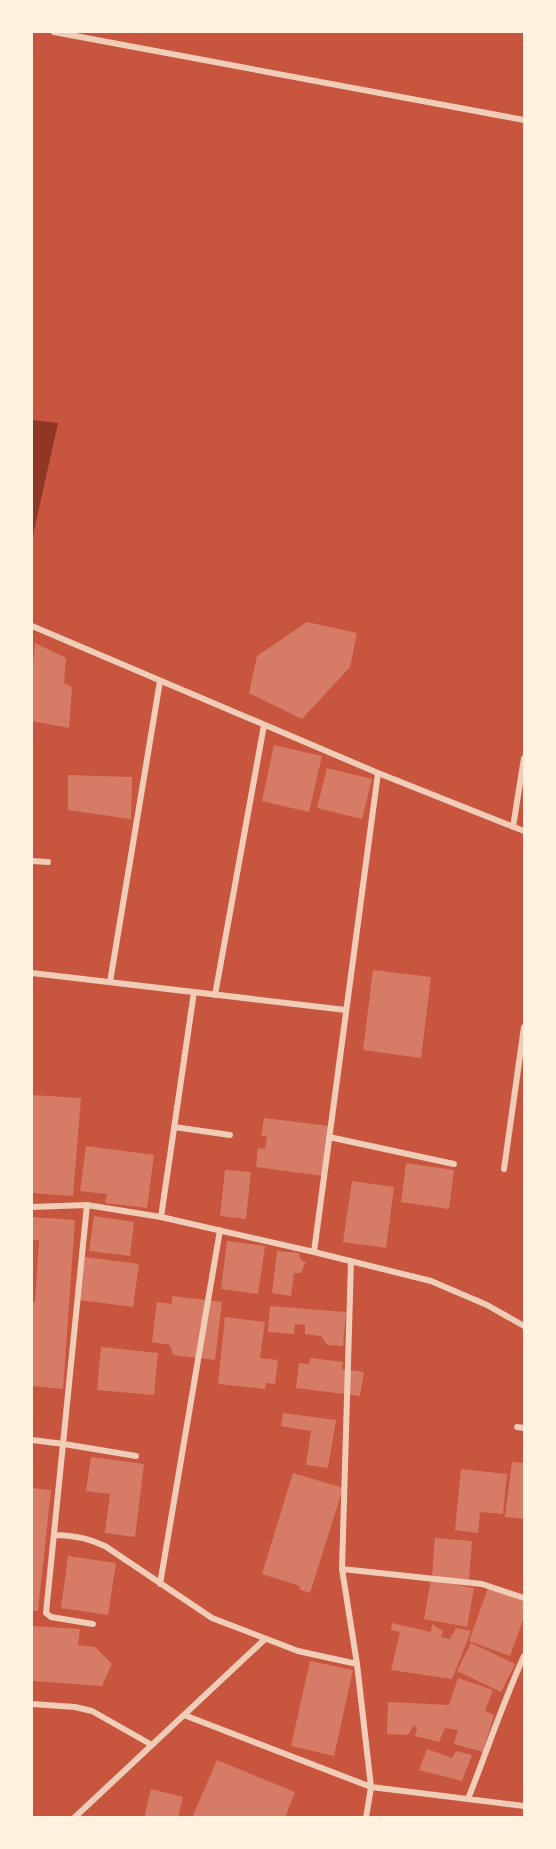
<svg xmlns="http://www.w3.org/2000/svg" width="556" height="1849" font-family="'IBM Plex Sans',sans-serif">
	<rect width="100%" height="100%" fill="#c8553d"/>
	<!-- water -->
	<path fill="#8f3625" d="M32,420L58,423L33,535H32Z"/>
	<!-- building -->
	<path fill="#d67c66" d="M307,622L357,633L350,667L302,719L249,693L257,656Z
		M35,643L66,658L64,683L72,687L69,728L32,721V678Z
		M274,745L322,756L309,812L262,801Z
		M327,768L372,779L362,819L317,808Z
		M68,775L132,777L131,819L68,810Z
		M373,970L431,977L421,1058L363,1050Z
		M32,1095L81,1098L73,1196L32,1193Z
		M264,1118L329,1126L323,1176L256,1167L258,1148L265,1149L267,1136H261Z
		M86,1146L154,1155L147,1208L105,1203L107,1194L80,1191Z
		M406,1163L454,1170L449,1209L401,1202Z
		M225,1170L251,1172L246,1219L220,1216Z
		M352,1181L394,1187L386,1248L343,1242Z
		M94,1216L134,1222L130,1256L89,1251Z
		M32,1217L75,1220L63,1389L32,1386V1302H35L39,1240H32Z
		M227,1241L265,1246L258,1294L221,1289Z
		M277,1251L299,1253L301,1260L306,1262L301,1273H294L291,1296L272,1293Z
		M85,1257L139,1264L133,1307L79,1300Z
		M172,1296L222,1302L215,1360L173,1355L170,1345L152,1342L157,1302L172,1304Z
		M270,1306L346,1312L343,1346L327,1345L321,1336L305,1334V1325L295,1324L294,1334L268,1332Z
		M225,1317L265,1322L260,1358L278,1360L275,1384L266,1383L265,1389L218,1384Z
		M101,1347L158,1353L154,1395L97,1390Z
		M310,1358L343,1362L342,1369L364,1372L360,1396L296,1388L299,1363L309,1364Z
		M283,1413L336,1420L328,1468L306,1465L311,1431L281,1426Z
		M91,1457L144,1464L135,1537L105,1533L110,1494L86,1491Z
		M512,1462L524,1463V1519L505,1517Z
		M461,1469L507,1474L503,1514L480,1512L478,1533L455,1530Z
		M293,1473L343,1488L310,1593L299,1589L300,1586L262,1574Z
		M32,1488L51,1490L38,1611H32Z
		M435,1538L472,1541L469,1580L432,1577Z
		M68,1556L116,1563L108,1615L61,1608Z
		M431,1580L474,1588L467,1627L424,1619Z
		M488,1588L524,1601V1617L510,1656L469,1641Z
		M392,1623L431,1632L432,1624L443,1631L441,1637L450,1639L456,1628L471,1631L452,1679L391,1670L400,1632L391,1630Z
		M32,1626L80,1629L78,1645L95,1647L112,1664L102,1686L32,1681Z
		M471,1643L515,1664L501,1692L457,1671Z
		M310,1661L353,1670L334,1756L291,1746Z
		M458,1678L493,1690L485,1711L494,1715L483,1752L454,1744L458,1730L445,1728L439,1742L415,1736L417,1728L414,1725L408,1735L387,1734L388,1702L449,1705Z
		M427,1749L452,1758L456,1751L472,1755L462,1781L419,1770Z
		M217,1760L295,1792L285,1818H192Z
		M151,1789L183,1797L178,1818H144Z"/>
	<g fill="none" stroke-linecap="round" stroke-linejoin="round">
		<!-- minor -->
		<path stroke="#f1ccb7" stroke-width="6" d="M54,32L524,120
			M32,626L378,773L524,831
			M513,827L524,758
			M32,861L48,862
			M32,973L346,1010
			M110,982L160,681
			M215,995L264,725
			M174,1127L230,1135
			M329,1137L454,1164
			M504,1169L524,1027
			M87,1205L46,1613L51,1617L93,1624
			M32,1207L87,1205L161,1217L314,1252L431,1281L487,1305L524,1326
			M161,1217L194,992
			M314,1252L378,773
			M351,1261L342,1569L357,1664L371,1787L366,1818
			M517,1427L524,1428
			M32,1440L64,1444L136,1456
			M55,1535C74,1535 88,1538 105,1546L212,1618L298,1651L357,1664
			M342,1569L482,1584L524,1598
			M160,1584L220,1230
			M32,1704L75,1707L92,1711L152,1745
			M184,1715L371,1787L524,1806
			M468,1799C487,1751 503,1702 524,1656
			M74,1818L265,1639"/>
	</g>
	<!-- border -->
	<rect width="556" height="1849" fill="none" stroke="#fff3e0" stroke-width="66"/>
</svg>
